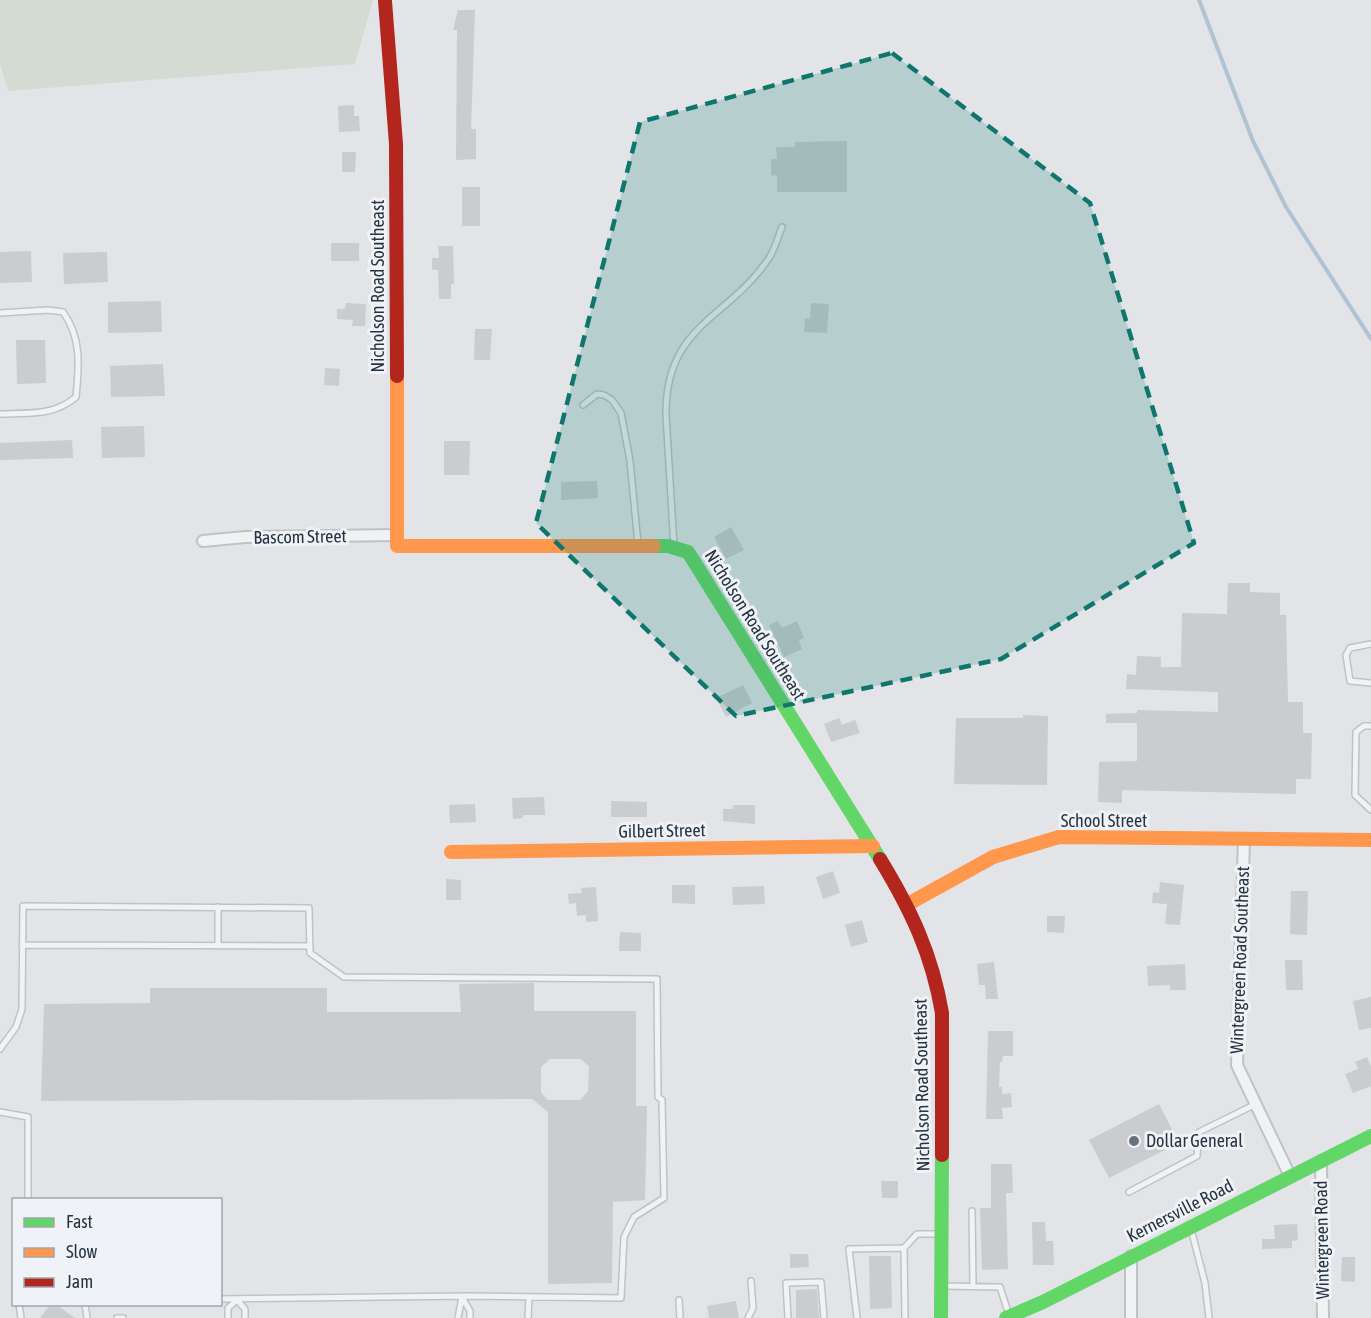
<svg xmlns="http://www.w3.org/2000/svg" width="1371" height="1318" font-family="'Asap Condensed',sans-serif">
	<rect width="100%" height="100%" fill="#e2e4e7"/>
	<!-- green -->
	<path fill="#d3dbd2" d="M0,0H373L355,64L8,91L0,65Z"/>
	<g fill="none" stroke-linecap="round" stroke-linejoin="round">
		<!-- stream -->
		<path stroke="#afc3d3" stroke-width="4" d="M1199,0L1253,141L1286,207L1371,339"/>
	</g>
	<!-- building -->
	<path fill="#cacccf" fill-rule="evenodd" d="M458,10H475L471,129H476V159L456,160L457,30H453Z
		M354,105V116H359L360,131L339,132L338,106Z
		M847,141V192H777V175L771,176V159H777L776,147H795V142Z
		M342,152H356L355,172H342Z
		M462,187H480V226H462Z
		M331,243H359V261H331Z
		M438,246H453L454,284H451V299H439L438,270H432V258H439Z
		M31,251L32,282L0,283V252Z
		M107,252L108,282L64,284L63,253Z
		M161,301L162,332L108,333V302Z
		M346,303L366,304L365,326H352L353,320L337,319V309H345Z
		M811,303L829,304L827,333L804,332L805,318L810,319Z
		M475,329H492L490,360H474Z
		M16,340H45L46,383L17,384Z
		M163,364L165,396L111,397L110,366Z
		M325,368L340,369L339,386L324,385Z
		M144,426L145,457L102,458L101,427Z
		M72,440L73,458L0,460V443Z
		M444,441H470L469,475H444Z
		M597,481L598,498L561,500V482Z
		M731,527L744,550L726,559L714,537Z
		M1228,583H1250V592L1280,593V615H1286L1288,702H1303V733H1312L1311,779H1296V794L1122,790V803L1098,802L1099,762L1137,761V723H1106V714L1137,713V710L1218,712V692L1126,689L1127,674L1136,675L1137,656L1161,657V667H1181L1182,613L1227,614Z
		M778,621L782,628L797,621L804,638L799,640L802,649L784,657L769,625Z
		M743,685L752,703L726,717L716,698Z
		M1023,715L1048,716L1047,785L954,784L956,718H1023Z
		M839,718L842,725L855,720L860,733L831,742L824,724Z
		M544,797L545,815H523V818L513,819L512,798Z
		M611,801L647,802V817H611Z
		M475,804L476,822L450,823L449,805Z
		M733,805H755V824L723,821V809H733Z
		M833,871L840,893L823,899L816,877Z
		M446,879L461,880V900H446Z
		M1160,882L1184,885L1180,925L1165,924L1167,904L1152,903L1153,892L1159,893Z
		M672,885H695V904L672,903Z
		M764,886L765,904L733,905L732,887Z
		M596,887L598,921L586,922V915L577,916L576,903L569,904L568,894L582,893L581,888Z
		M1291,891H1308L1307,935L1290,934Z
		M1047,916H1065L1064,933L1047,932Z
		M862,920L868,942L851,947L845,925Z
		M620,932L641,933V951H619Z
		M1285,960H1302L1303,990H1286Z
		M994,962L998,999H986L985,985H979L977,964Z
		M1185,964L1186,990H1170V985L1148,986L1147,966Z
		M534,983V1011H636V1106H647L645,1200L613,1202L612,1283L548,1284V1112L532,1099L41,1101L44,1004L150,1003V988H327V1012H461L459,984ZM550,1059H580L589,1066L588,1091L580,1100H548L541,1092V1067Z
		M1371,997V1028L1359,1030L1353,1001Z
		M988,1031H1013V1056H1003L1002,1062H1000L999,1087H1002V1094L1011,1093L1012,1107L1002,1108L1003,1119H986Z
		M1367,1057L1371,1067V1086L1353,1093L1345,1074L1358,1069L1355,1062Z
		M1159,1104L1179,1143L1109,1178L1089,1140Z
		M991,1164H1012L1013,1193H1006L1008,1269L982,1270L980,1208H991Z
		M881,1181H898V1198H882Z
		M1032,1222H1045L1046,1241H1053L1054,1265H1033Z
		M1297,1224L1298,1240L1292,1241V1248L1262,1249V1239H1275L1274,1225Z
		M790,1254H808L809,1267L790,1268Z
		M869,1256H891L892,1308L870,1309Z
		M1342,1257H1355V1282L1341,1281Z
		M817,1289L819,1318H796V1290Z
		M736,1301L739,1318H709L707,1306Z
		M50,1305H57L75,1318H40Z"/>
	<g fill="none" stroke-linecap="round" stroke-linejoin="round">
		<defs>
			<path id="lane" d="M0,313L48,310L63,312C82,338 79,367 76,397C54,416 28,413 0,414
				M583,405L597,394L604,395L612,400L621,413L630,461L638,544
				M674,547L666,415C665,324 729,319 769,258C775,249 778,237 782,227
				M1371,644L1350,648L1346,655L1350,681L1371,683
				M1371,726H1364L1356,732L1355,795L1371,810
				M218,907V946
				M22,945L310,946
				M0,1049L16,1027L22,1009L23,906L309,908L310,953L344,977L657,979L658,1097L662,1100L664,1198L634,1217L624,1237L621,1298L469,1296L220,1299
				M0,1112L28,1117V1200
				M1129,1192L1197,1156L1199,1132L1254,1105
				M972,1211L973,1285
				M1191,1229L1205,1283L1209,1318
				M904,1248L917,1234H939
				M943,1286L1000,1287L1009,1315
				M462,1297L470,1311V1318
				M679,1300L680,1318
				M19,1304L21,1318
				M85,1304L87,1318
				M117,1318H123
				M228,1318V1308L237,1300L245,1309V1318
				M458,1318L462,1297
				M528,1318L529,1297
				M748,1318L753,1308L751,1281
				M788,1318L786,1283L821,1282L824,1318
				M857,1318L849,1249L904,1248L905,1318"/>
			<path id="street" d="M203,541L245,537L397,535
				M1244,840L1237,1065L1290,1176
				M1321,1161L1323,1318
				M1131,1318V1256"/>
		</defs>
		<!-- lane casing -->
		<use href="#lane" stroke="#c0c2c5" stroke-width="8"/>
		<!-- street casing -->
		<use href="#street" stroke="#c0c2c5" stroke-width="14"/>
		<!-- lane -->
		<use href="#lane" stroke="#f1f2f4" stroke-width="5"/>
		<!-- street -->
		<use href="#street" stroke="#f1f2f4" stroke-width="10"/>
		<!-- fast -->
		<path stroke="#63d668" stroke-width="14" d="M654,546H668L688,552L880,859
			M941,1318L942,1155
			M1006,1318L1043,1302L1371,1136"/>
		<!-- slow -->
		<path stroke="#ff974d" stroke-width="14" d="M397,376V546H654
			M451,852L873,846
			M908,904L993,857L1059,837L1371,840"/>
		<!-- jam -->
		<path stroke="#b3261e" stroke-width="14" d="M385,1L396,144L397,376
			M880,859C911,910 932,954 942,1013V1155"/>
	</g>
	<!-- marked area -->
	<path fill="#0f766e" fill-opacity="0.2" stroke="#0f766e" stroke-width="4.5" stroke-dasharray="12 8" stroke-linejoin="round" d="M892,53L1090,203L1194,543L1001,659L736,716L536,523L640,122Z"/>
	<!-- markers -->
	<circle fill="#69717b" stroke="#eff3f7" stroke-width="2" cx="1134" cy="1141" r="6"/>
	<g text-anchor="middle" stroke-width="6" stroke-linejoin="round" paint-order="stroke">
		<!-- street labels -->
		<g font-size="18" fill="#283341" stroke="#eff3f7">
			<text transform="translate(378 286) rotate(-90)" y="6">Nicholson Road Southeast</text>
			<text transform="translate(300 537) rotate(-1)" y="6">Bascom Street</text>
			<text transform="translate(755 625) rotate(58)" y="6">Nicholson Road Southeast</text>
			<text x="1104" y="827">School Street</text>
			<text transform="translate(662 831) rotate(-1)" y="6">Gilbert Street</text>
			<text transform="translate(1240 960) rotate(-88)" y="6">Wintergreen Road Southeast</text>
			<text transform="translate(922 1085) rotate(-91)" y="6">Nicholson Road Southeast</text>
			<text transform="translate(1180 1211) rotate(-27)" y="6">Kernersville Road</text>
			<text transform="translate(1322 1240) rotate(-91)" y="6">Wintergreen Road</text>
		</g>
		<!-- poi labels -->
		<g font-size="18" fill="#283341" stroke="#eff3f7" text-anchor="start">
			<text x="1146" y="1147">Dollar General</text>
		</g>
	</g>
	<!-- legend -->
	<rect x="12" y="1198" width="210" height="108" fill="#eff3f7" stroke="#9fa6ae" stroke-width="1.5"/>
	<rect x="24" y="1218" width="30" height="9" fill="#63d668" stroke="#9fa6ae" stroke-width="1.5"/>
	<text x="66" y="1228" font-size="18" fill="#283341">Fast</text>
	<rect x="24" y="1248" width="30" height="9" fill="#ff974d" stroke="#9fa6ae" stroke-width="1.5"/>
	<text x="66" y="1258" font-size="18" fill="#283341">Slow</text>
	<rect x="24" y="1278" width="30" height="9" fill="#b3261e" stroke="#9fa6ae" stroke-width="1.5"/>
	<text x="66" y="1288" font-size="18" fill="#283341">Jam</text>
</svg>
